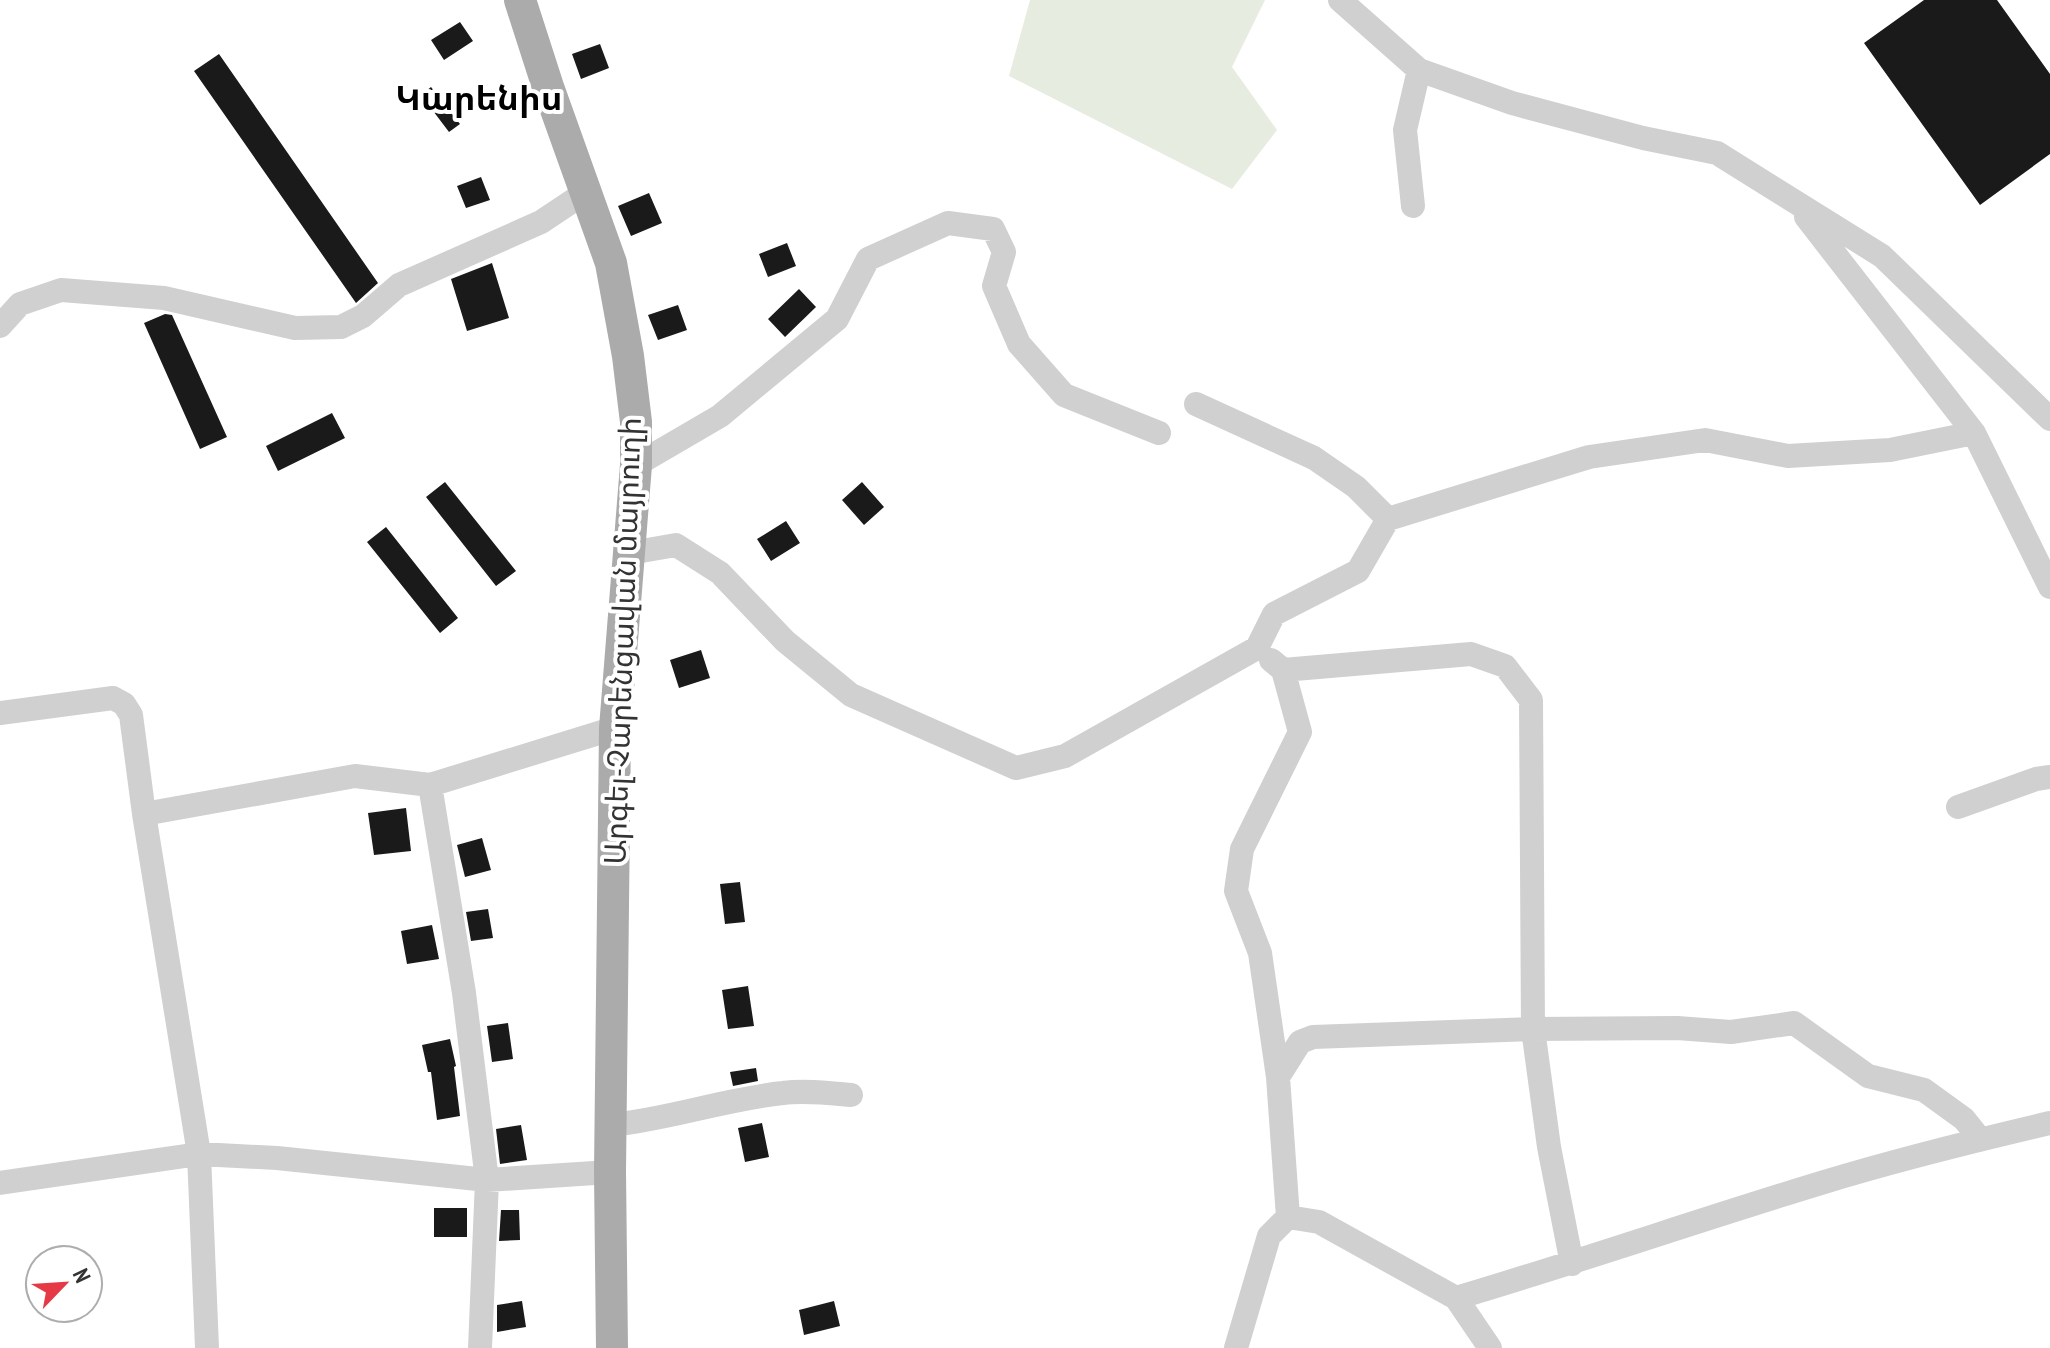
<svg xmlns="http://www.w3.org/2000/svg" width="2050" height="1348" font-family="'PT Sans Narrow','Noto Sans Armenian',sans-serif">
	<rect width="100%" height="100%" fill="#fff"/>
	<!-- green -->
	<path fill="#e6ecdf" d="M1030,0H1265L1232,67L1277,130L1232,189L1009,76Z"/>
	<!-- building -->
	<path fill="#1a1a1a" d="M1924,0H1997L2050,74V154L1980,205L1864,43Z
		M460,22L473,41L444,60L431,40Z
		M600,44L609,68L581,79L572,54Z
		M219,54L378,283L356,303L194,71Z
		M431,87L460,124L449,132L421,95Z
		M481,177L490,200L466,208L457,186Z
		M649,193L662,223L631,236L618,206Z
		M787,243L796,266L768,277L759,254Z
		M492,263L509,318L467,331L451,279Z
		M799,289L816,307L785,337L768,319Z
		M678,305L687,330L658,340L648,315Z
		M165,314L172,315L227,437L200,449L144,323Z
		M332,413L345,438L278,471L266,446Z
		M445,482L516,571L496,586L426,497Z
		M862,482L884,507L864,525L842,500Z
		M786,521L800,543L771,561L757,539Z
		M386,527L458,618L440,633L367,542Z
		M701,650L710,678L679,688L670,660Z
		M406,808L411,851L374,855L368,813Z
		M482,838L491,870L465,877L457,845Z
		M740,882L745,922L725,924L720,884Z
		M488,909L493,938L471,941L466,912Z
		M432,925L439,959L407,964L401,931Z
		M748,986L754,1026L728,1029L722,990Z
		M508,1023L513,1059L492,1062L487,1026Z
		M450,1039L456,1066L454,1067L460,1116L437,1120L431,1072H428L422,1045Z
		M756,1068L758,1081L733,1086L730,1072Z
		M762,1123L769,1157L745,1162L738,1128Z
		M521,1125L527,1160L500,1164L496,1129Z
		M434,1208H467V1237H434Z
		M501,1210H519L520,1240L499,1241Z
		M522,1301L526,1327L497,1332V1305Z
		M834,1301L840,1326L804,1335L799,1310Z"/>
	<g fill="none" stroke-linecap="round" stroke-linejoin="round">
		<!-- minor -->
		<path stroke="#d0d0d0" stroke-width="24" d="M1340,0L1419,70L1512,103L1643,138L1717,153L1882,256L2050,419
			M1413,206L1405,130L1419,70
			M1806,217L1974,433L2050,587
			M0,326L20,304L61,290L164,298L295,328L341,327L363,316L399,285L541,222L586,192
			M1196,404L1314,458L1356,487L1388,519
			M636,465L720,416L837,319L868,259L948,223L993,229L1004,252L994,286L1019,344L1064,395L1159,433
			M630,553L676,545L720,573L785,641L851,695L1016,768L1065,756L1257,648L1274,614L1358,571L1388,519L1589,457L1705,440L1788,456L1890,450L1974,433
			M1283,670L1471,654L1505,666L1531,700L1533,1029L1549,1147L1572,1264
			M0,713L113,698L124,704L131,715L144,814L199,1154L207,1348
			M430,785L464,993L487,1180L480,1348
			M1958,807L2036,779L2050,777
			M144,814L355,776L430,785L615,728
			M1278,1077L1300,1042L1313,1037L1533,1029L1677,1028L1731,1032L1794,1023L1868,1076L1924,1090L1964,1119L1980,1139
			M611,1125C670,1119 725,1099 783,1093C805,1090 829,1093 851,1095
			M0,1183L199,1154L277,1158L487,1180L610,1172
			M1288,1217L1319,1222L1456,1298L1490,1348
			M1456,1298C1578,1262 1699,1220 1821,1183C1896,1160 1973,1141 2050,1123
			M1236,1348L1269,1236L1288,1217L1278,1077L1260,953L1236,891L1242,849L1300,732L1283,670L1271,660"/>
		<!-- major -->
		<path stroke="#ababab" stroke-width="32" d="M520,0L548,87L611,263L628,356L636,422V465L615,728L610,1172L612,1348"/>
	</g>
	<g text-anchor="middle" stroke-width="8" stroke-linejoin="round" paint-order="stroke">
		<!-- street labels -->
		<g font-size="30" fill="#333" stroke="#fff">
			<text transform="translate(623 641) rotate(-88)" y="10">Արգել-Չարենցավան մայրուղի</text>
		</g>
		<!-- quarter labels -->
		<g font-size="34" font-weight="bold" fill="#000" stroke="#fff">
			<text x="479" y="110">Կարենիս</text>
		</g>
	</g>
	<!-- north arrow -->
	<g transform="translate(64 1284) rotate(65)"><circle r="38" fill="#ffffff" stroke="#adadad" stroke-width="2"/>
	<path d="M0-6L14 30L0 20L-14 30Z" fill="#e63946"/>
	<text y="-12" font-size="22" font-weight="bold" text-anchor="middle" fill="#333333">N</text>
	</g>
</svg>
